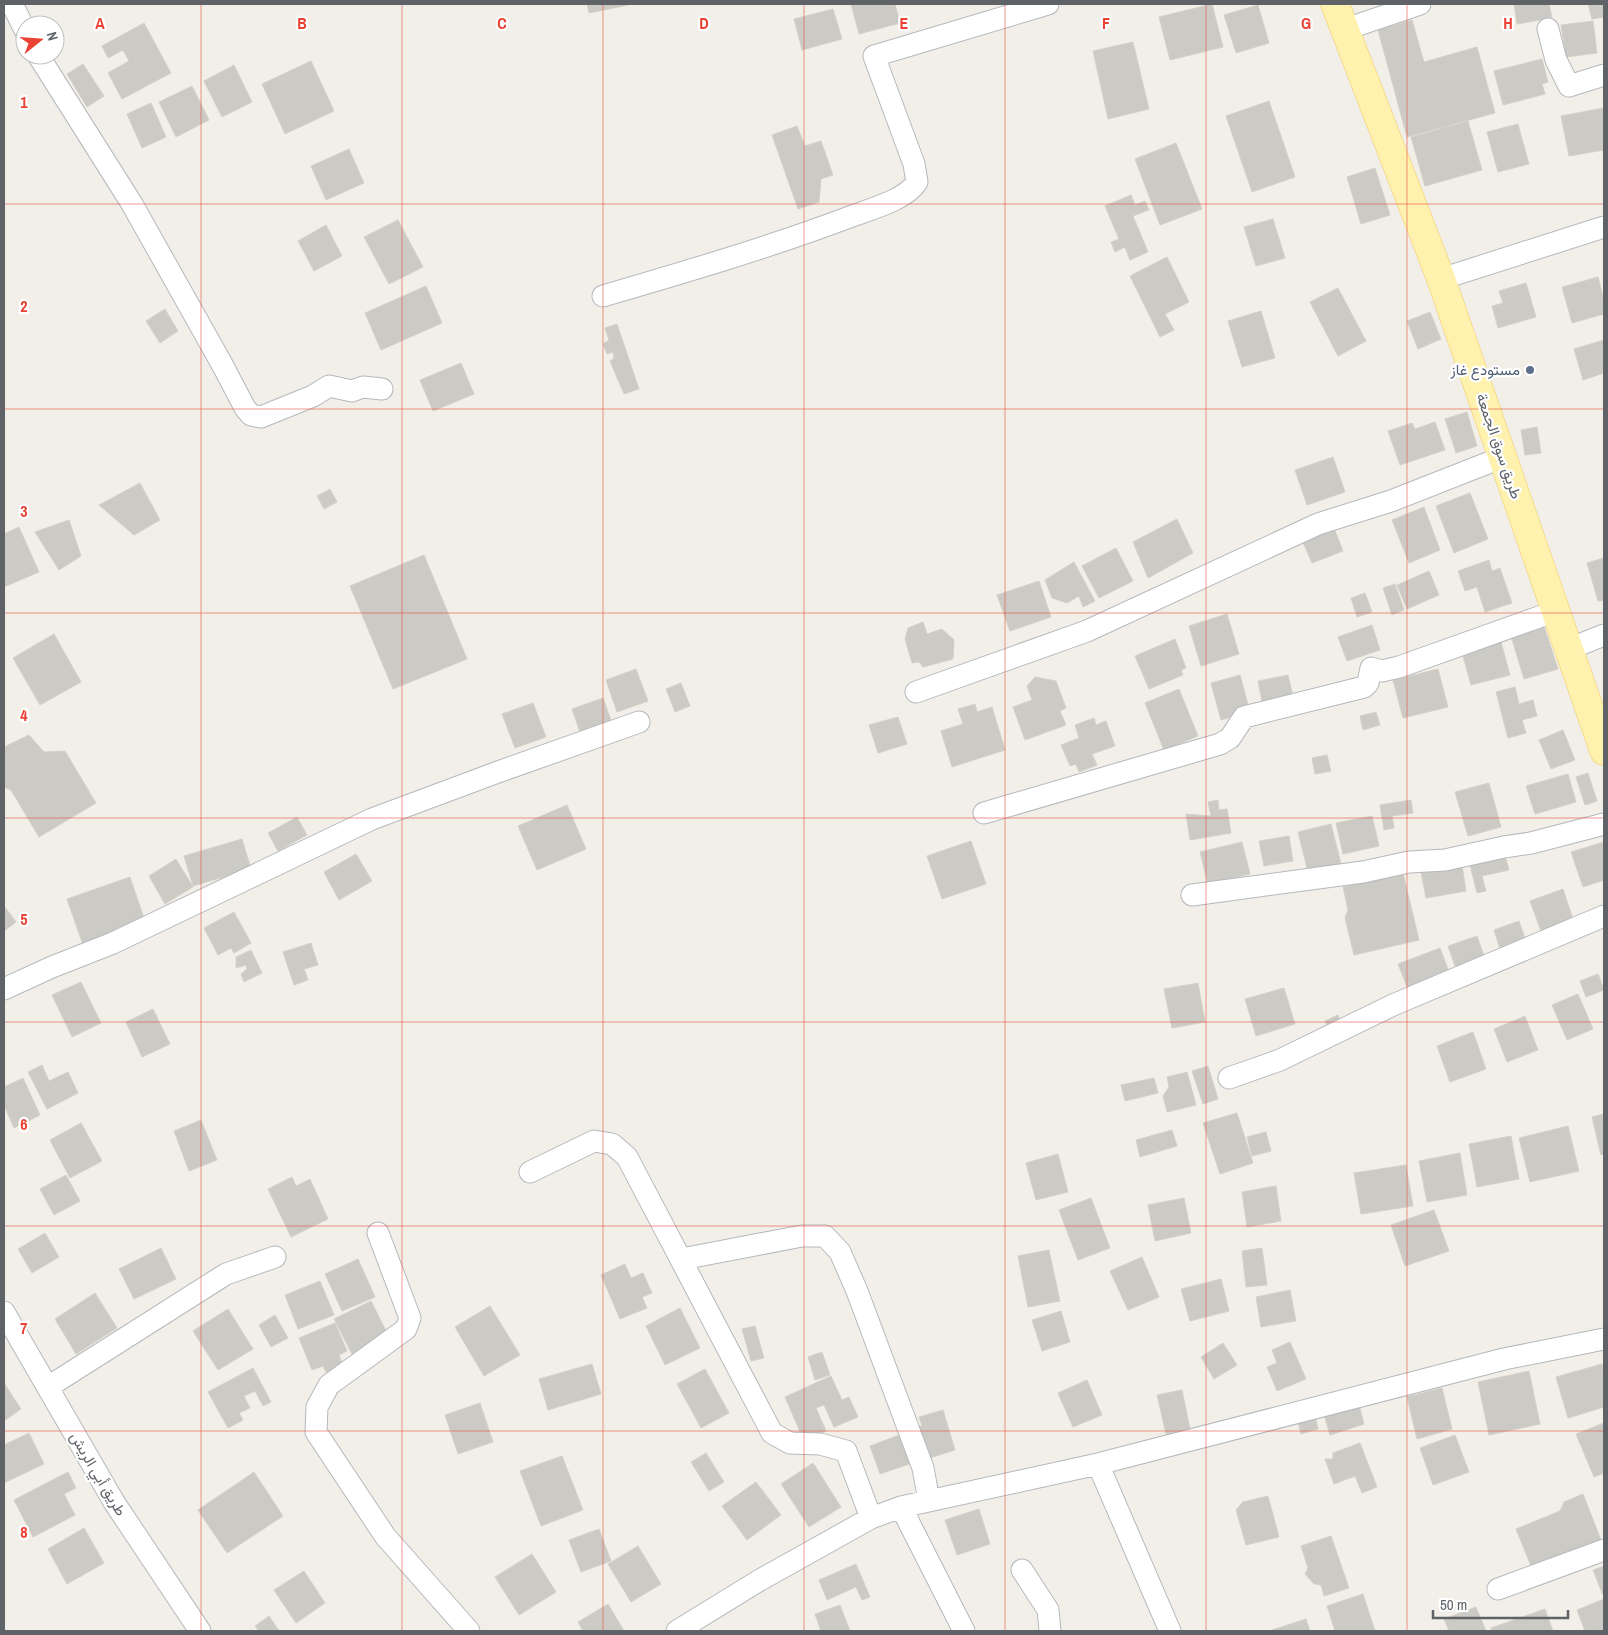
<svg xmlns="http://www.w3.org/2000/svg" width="1608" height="1635" font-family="'Archivo Narrow',Vazirmatn,sans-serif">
	<rect width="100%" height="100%" fill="#f1efe8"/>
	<!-- building -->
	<path fill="#cccac5" stroke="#d6d1c6" d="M587,4H628V5L589,13Z
		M851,4H895L900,23L859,34Z
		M1212,4L1223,47L1170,60L1159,17Z
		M1514,4H1549L1552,18L1517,24Z
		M1588,4H1604V17L1592,19Z
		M1258,5L1269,43L1236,53L1224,15Z
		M833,9L842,39L802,50L794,19Z
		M1412,20L1424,62L1477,47L1495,113L1407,137L1378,30Z
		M1593,21L1597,53L1566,57L1561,25Z
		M144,23L171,73L122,99L108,73L129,61L123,50L108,58L102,46Z
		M1133,42L1149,109L1108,119L1093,51Z
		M1542,59L1548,82L1542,84L1545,94L1503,105L1494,71Z
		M311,61L334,111L285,134L262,84Z
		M83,64L104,96L87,107L67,74Z
		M234,65L252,102L222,117L204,81Z
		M192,86L209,120L176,137L159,102Z
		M1269,101L1295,177L1252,192L1226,116Z
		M151,103L166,137L142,148L127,114Z
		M1604,108V150L1569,156L1561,116Z
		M1468,121L1482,170L1425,186L1411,137Z
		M1518,124L1529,164L1498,172L1487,132Z
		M797,126L805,146L821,141L833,175L821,179L819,202L798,209L772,135Z
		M1176,143L1202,209L1160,225L1135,159Z
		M349,149L364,183L326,200L311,166Z
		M1375,168L1390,215L1361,224L1347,177Z
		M1131,195L1135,205L1145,201L1149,210L1133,216L1148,252L1130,260L1125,247L1115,252L1111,242L1119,239L1105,206Z
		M1273,219L1285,258L1256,266L1244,227Z
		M398,220L423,267L389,284L364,237Z
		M326,225L342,256L314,271L298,241Z
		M1167,257L1189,302L1165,314L1174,330L1160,337L1130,276Z
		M1598,277L1604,301V314L1572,323L1562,287Z
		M1526,283L1536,317L1498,328L1492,306L1503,303L1499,291Z
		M426,286L442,323L381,350L365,313Z
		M1338,288L1366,341L1338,356L1310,302Z
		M165,309L178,331L160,343L146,321Z
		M1261,311L1275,358L1242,367L1228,321Z
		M1430,312L1441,339L1418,349L1407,321Z
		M617,324L639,389L624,394L610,361L614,358L613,352L607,354L603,344L609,340L605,328Z
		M1604,340V373L1583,380L1574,349Z
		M461,363L474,394L433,411L420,380Z
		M1467,412L1477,446L1456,453L1445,419Z
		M1435,422L1445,450L1400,465L1388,431L1412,423L1415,429Z
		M1537,427L1541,453L1525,455L1521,430Z
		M1333,457L1345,492L1307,505L1295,470Z
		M140,483L160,520L134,535L99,505Z
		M330,489L337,502L324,509L317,496Z
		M1470,493L1488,539L1454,553L1436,506Z
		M1424,507L1440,550L1409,563L1392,520Z
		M1177,519L1193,553L1148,578L1133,542Z
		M69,520L81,556L59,570L35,532Z
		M19,527L39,572L4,587V534Z
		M1334,528L1343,551L1312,563L1302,540Z
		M1116,548L1133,581L1099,598L1082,566Z
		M424,555L467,659L393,689L350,586Z
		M1604,558V600L1598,601L1587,563Z
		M1489,560L1492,571L1500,568L1512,603L1485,612L1477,587L1465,591L1458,571Z
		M1074,562L1095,601L1083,607L1079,596L1067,603L1052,598L1045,580Z
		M1429,571L1439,595L1407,609L1397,585Z
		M1039,581L1051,617L1010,631L997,595Z
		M1395,584L1404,610L1392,615L1383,588Z
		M1365,593L1372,612L1357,617L1351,598Z
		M1227,614L1239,654L1201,666L1189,626Z
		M923,622L927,634L942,629L954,640L953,659L923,667L919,662L912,663L905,639L908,628Z
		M1372,625L1380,650L1347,661L1338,637Z
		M1544,626L1558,669L1524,679L1511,636Z
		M54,634L81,682L40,705L13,658Z
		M1175,639L1186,668L1181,670L1183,675L1149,689L1135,656Z
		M1501,642L1510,675L1471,685L1462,652Z
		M636,669L648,701L617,712L606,680Z
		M1438,669L1448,707L1403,718L1393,680Z
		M1240,675L1250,712L1221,720L1211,683Z
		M1288,675L1294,701L1263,707L1258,681Z
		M1035,677L1056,681L1066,708L1060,711L1066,725L1025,740L1013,707L1032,700L1027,686Z
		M681,683L690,706L675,712L666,689Z
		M1515,687L1519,704L1533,700L1537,716L1522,720L1526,733L1508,738L1496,692Z
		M1179,689L1198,736L1164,750L1145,703Z
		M603,698L612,723L581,735L572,709Z
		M533,703L546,737L515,748L502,714Z
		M975,704L977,712L992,707L1005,750L952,767L941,731L963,724L958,709Z
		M1376,712L1380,725L1363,730L1360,716Z
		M898,717L907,744L878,753L869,725Z
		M1094,718L1096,725L1106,721L1115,746L1092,754L1097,765L1079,772L1076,764L1070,766L1061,745L1079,738L1075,725Z
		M1563,730L1575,760L1551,769L1539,740Z
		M29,735L44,752L65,751L96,803L39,837L11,790L4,787V747Z
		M1327,755L1331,771L1315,774L1312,758Z
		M1588,773L1597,801L1585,805L1576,777Z
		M1568,774L1576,802L1535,814L1526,786Z
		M1489,783L1501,827L1468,836L1455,792Z
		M1218,800L1219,810L1227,809L1231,833L1190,840L1186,814L1211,816L1208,802Z
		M1411,800L1413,813L1392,816L1394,828L1384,830L1380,805Z
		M567,805L586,849L537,870L518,826Z
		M1372,816L1379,846L1343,854L1336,823Z
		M297,817L307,835L278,851L268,833Z
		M1331,824L1341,864L1308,872L1298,832Z
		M1289,836L1293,861L1264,866L1259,841Z
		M242,839L251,869L193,886L184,856Z
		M971,841L986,884L942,899L927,856Z
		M1242,842L1250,874L1208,884L1200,852Z
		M1604,842V880L1583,887L1571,852Z
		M356,854L372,881L339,900L324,872Z
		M1505,856L1509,870L1482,876L1486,891L1477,893L1470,865Z
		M176,859L193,887L165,904L149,876Z
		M1462,865L1466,891L1426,898L1421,872Z
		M1403,873L1419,940L1354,955L1345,918L1348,910L1343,887Z
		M130,877L147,927L84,948L67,899Z
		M1563,889L1573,919L1541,931L1530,901Z
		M4,906L16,922L4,931Z
		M234,912L251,943L234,953L231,948L218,955L204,928Z
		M1519,921L1529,950L1503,959L1494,930Z
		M1477,936L1490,973L1461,983L1448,946Z
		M311,943L318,965L304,969L308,980L294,985L283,952Z
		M1440,948L1449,972L1408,989L1398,964Z
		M251,950L262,973L244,982L241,974L247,969L246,965L236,968V957Z
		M1598,974L1604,990L1586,997L1580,981Z
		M81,982L101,1023L72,1037L52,995Z
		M1198,983L1205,1022L1172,1028L1164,989Z
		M1284,988L1295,1024L1256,1036L1245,999Z
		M1578,994L1593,1029L1567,1040L1552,1005Z
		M153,1009L170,1044L142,1057L126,1022Z
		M1338,1015L1344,1031L1331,1036L1325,1021Z
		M1525,1016L1538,1050L1507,1062L1494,1029Z
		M1473,1032L1486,1069L1450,1082L1437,1046Z
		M42,1065L49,1081L68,1072L78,1093L47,1109L28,1072Z
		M1208,1066L1218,1099L1203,1104L1192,1071Z
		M1187,1072L1196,1105L1167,1112L1163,1096L1169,1087L1167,1077Z
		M23,1078L40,1115L14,1128L4,1105V1087Z
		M1154,1078L1158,1093L1125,1101L1121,1085Z
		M1237,1113L1253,1163L1220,1174L1203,1123Z
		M1604,1114V1154L1601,1155L1592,1117Z
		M201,1120L217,1160L189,1171L174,1131Z
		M81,1123L102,1161L70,1178L50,1140Z
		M1568,1126L1579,1171L1530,1182L1519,1138Z
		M1172,1130L1177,1146L1140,1157L1136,1140Z
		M1266,1132L1271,1151L1252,1156L1247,1137Z
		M1511,1136L1519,1179L1477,1187L1469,1144Z
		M1460,1153L1467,1195L1427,1202L1419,1161Z
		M1058,1154L1068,1192L1036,1200L1026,1163Z
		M1406,1165L1413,1206L1361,1214L1354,1173Z
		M66,1175L80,1201L54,1215L40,1189Z
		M292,1177L296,1186L310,1179L328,1219L291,1237L268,1189Z
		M1276,1186L1281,1221L1247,1227L1242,1192Z
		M1091,1198L1110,1248L1078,1260L1059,1210Z
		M1184,1198L1191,1233L1155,1241L1148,1205Z
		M1434,1210L1449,1251L1405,1266L1391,1225Z
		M45,1233L59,1257L32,1273L18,1249Z
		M161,1248L176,1279L134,1299L119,1269Z
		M1262,1248L1267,1285L1246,1287L1242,1251Z
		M1049,1250L1060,1301L1028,1307L1018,1256Z
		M1142,1257L1159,1297L1128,1310L1110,1271Z
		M358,1259L375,1297L342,1311L325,1274Z
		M625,1264L631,1278L643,1273L652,1293L642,1297L647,1308L620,1319L601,1275Z
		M1221,1279L1229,1311L1190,1321L1181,1289Z
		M320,1281L334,1315L298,1329L285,1295Z
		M1290,1290L1296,1321L1261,1327L1256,1297Z
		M95,1293L117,1328L76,1354L55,1319Z
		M371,1301L389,1337L353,1356L334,1319Z
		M490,1306L520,1355L484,1376L455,1327Z
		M680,1308L700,1348L665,1365L646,1326Z
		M228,1309L253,1349L218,1370L193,1331Z
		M1061,1311L1070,1342L1042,1351L1032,1320Z
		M275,1315L288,1338L271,1347L259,1325Z
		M335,1323L347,1351L339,1355L343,1365L326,1372L323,1366L312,1370L299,1338Z
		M755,1326L764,1358L751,1361L742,1329Z
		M1290,1342L1306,1379L1277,1391L1267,1367L1277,1363L1272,1350Z
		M1223,1343L1237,1365L1214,1379L1201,1357Z
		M822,1352L830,1375L815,1380L808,1357Z
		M592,1364L601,1394L548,1410L539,1379Z
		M1602,1364L1604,1373V1407L1568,1418L1556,1377Z
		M253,1368L271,1402L263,1406L255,1391L244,1396L250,1408L239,1413L243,1420L228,1428L208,1392Z
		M705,1369L729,1413L701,1428L677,1384Z
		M1529,1371L1540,1424L1489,1435L1478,1382Z
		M831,1376L842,1400L849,1397L858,1417L834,1427L824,1405L816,1408L826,1431L804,1441L785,1397Z
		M1087,1380L1102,1415L1073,1427L1058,1393Z
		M4,1383L21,1409L4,1421Z
		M1442,1388L1452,1429L1417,1439L1407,1397Z
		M1182,1390L1190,1429L1166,1434L1157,1395Z
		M1358,1401L1364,1424L1330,1435L1323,1411Z
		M480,1403L493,1442L458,1454L445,1415Z
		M943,1410L955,1450L923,1460L914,1428L922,1426L919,1417Z
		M1314,1412L1318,1429L1301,1434L1297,1417Z
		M1604,1423V1473L1594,1477L1576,1434Z
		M29,1433L44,1464L4,1483V1445Z
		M902,1434L912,1463L880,1474L870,1446Z
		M1455,1435L1469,1472L1433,1485L1420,1448Z
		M1360,1443L1377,1487L1362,1493L1355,1476L1334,1484L1325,1459H1333V1453Z
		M706,1453L724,1482L709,1491L691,1462Z
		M562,1456L583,1510L541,1526L520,1471Z
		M813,1463L841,1507L809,1527L781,1484Z
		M68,1472L76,1488L64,1494L75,1515L33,1537L14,1500Z
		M254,1472L283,1516L227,1553L198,1510Z
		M756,1482L781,1515L747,1540L722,1506Z
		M1583,1494L1601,1540L1595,1552L1535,1576L1516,1529L1560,1511L1564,1502Z
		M1268,1496L1279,1537L1246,1545L1236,1510L1243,1502Z
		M979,1509L990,1544L957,1555L945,1520Z
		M84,1528L104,1563L67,1584L48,1549Z
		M599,1529L611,1561L581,1572L569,1540Z
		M1331,1536L1349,1588L1324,1596L1321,1585L1314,1584L1305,1574L1308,1568L1301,1546Z
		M638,1546L661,1584L631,1602L608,1564Z
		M532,1554L556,1592L519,1615L495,1577Z
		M856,1564L870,1597L862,1600L856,1587L827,1600L819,1580Z
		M1604,1566V1594L1603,1595L1593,1570Z
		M304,1571L325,1603L296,1623L274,1590Z
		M1363,1594L1375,1631H1335L1327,1606Z
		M1604,1599V1631H1585L1577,1610Z
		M608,1604L624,1631H583L578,1622Z
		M840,1605L850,1631H821L815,1614Z
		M1476,1607L1486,1631H1449L1444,1619Z
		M1545,1609L1553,1631H1492L1491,1628Z
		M269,1616L279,1631H259L255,1626Z
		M1306,1619L1310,1631H1272V1630Z"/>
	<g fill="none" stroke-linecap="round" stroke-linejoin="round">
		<defs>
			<path id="street" d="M12,4L25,30
				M1346,29L1420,4
				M1548,29L1556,60L1569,86L1604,75
				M38,55L132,204L223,366L245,408L251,415L261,417L313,396L329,386L352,391L363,387L382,389
				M1441,279L1604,227
				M603,296C685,272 767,248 847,218C867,210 905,201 917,182L914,164L874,56L1048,4
				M1569,649L1604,635
				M916,692L1087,631L1318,524L1391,501L1503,457
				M984,813L1220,744L1230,738L1244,717L1364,687L1368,683L1371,668L1382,671L1399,667L1556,611
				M1192,895L1363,872L1409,862L1445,860L1504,847L1531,843L1604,824
				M4,989L52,967L113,943L372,819L498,772L639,722
				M1229,1078L1280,1060L1393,1005L1604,916
				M530,1172L594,1141L612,1144L627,1157L772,1433L790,1443L820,1444L846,1451L871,1518
				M378,1233L410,1318L406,1329L329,1385L317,1407L316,1432L385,1536L469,1631
				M682,1259L802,1236H825L840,1252L857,1291L923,1468L929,1501
				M4,1312L114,1502L200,1631
				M48,1387L226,1274L275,1257
				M1098,1464L1170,1631
				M901,1507L964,1631
				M1022,1570L1048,1610L1050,1631
				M1498,1589L1604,1550
				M677,1631L760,1580L871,1518L901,1507L1098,1464L1504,1359L1604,1339"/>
			<path id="primary" d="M1335,4L1441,279L1604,751"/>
		</defs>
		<!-- street casing -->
		<use href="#street" stroke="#b5b8bc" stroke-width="23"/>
		<!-- primary casing -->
		<use href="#primary" stroke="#f2c960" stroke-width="29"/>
		<!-- street -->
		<use href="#street" stroke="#fff" stroke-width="21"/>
		<!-- primary -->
		<use href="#primary" stroke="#fff2af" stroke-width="28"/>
	</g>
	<!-- grid -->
	<path fill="none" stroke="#ea4335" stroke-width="1" stroke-opacity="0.55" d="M201,4V1631M402,4V1631M603,4V1631M804,4V1631M1005,4V1631M1206,4V1631M1407,4V1631M4,204H1604M4,409H1604M4,613H1604M4,818H1604M4,1022H1604M4,1226H1604M4,1431H1604"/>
	<!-- markers -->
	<circle fill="#5c6f8a" stroke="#fff" stroke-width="2" cx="1530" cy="370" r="5"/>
	<g text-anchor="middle" stroke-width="4.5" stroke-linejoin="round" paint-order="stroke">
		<!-- service labels -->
		<g font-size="15" fill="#4e5e75" stroke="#fff" text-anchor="end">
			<text x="1520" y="375">مستودع غاز</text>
		</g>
		<!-- street labels -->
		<g font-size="15" fill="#5f6368" stroke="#fff">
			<text transform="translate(1499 446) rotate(71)" y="5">طريق سوق الجمعة</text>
			<text transform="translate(98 1474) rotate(59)" y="5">طريق أبي الريش</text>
		</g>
	</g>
	<g font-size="16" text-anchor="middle" font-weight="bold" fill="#ea4335" stroke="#fff" stroke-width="4.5" stroke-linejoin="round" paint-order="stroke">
		<text x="100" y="29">A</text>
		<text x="302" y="29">B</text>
		<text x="502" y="29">C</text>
		<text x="704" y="29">D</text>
		<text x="904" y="29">E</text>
		<text x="1106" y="29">F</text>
		<text x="1306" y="29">G</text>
		<text x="1508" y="29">H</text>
		<text x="24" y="108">1</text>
		<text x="24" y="312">2</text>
		<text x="24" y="517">3</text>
		<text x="24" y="721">4</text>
		<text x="24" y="925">5</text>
		<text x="24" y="1130">6</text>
		<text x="24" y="1334">7</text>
		<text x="24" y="1538">8</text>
	</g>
	<!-- border -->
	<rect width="1608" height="1635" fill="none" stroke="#5f6368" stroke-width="10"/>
	<!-- north arrow -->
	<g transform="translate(40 40) rotate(73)"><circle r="24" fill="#ffffff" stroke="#bfc1c3"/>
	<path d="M0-4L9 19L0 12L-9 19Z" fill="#ea4335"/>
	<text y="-8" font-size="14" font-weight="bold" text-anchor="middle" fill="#5f6368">N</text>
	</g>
	<!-- scale -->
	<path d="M1433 1610v8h135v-8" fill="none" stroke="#5f6368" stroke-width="2.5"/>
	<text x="1440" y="1610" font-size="15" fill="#5f6368" stroke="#ffffff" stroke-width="4" paint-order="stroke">50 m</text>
</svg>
